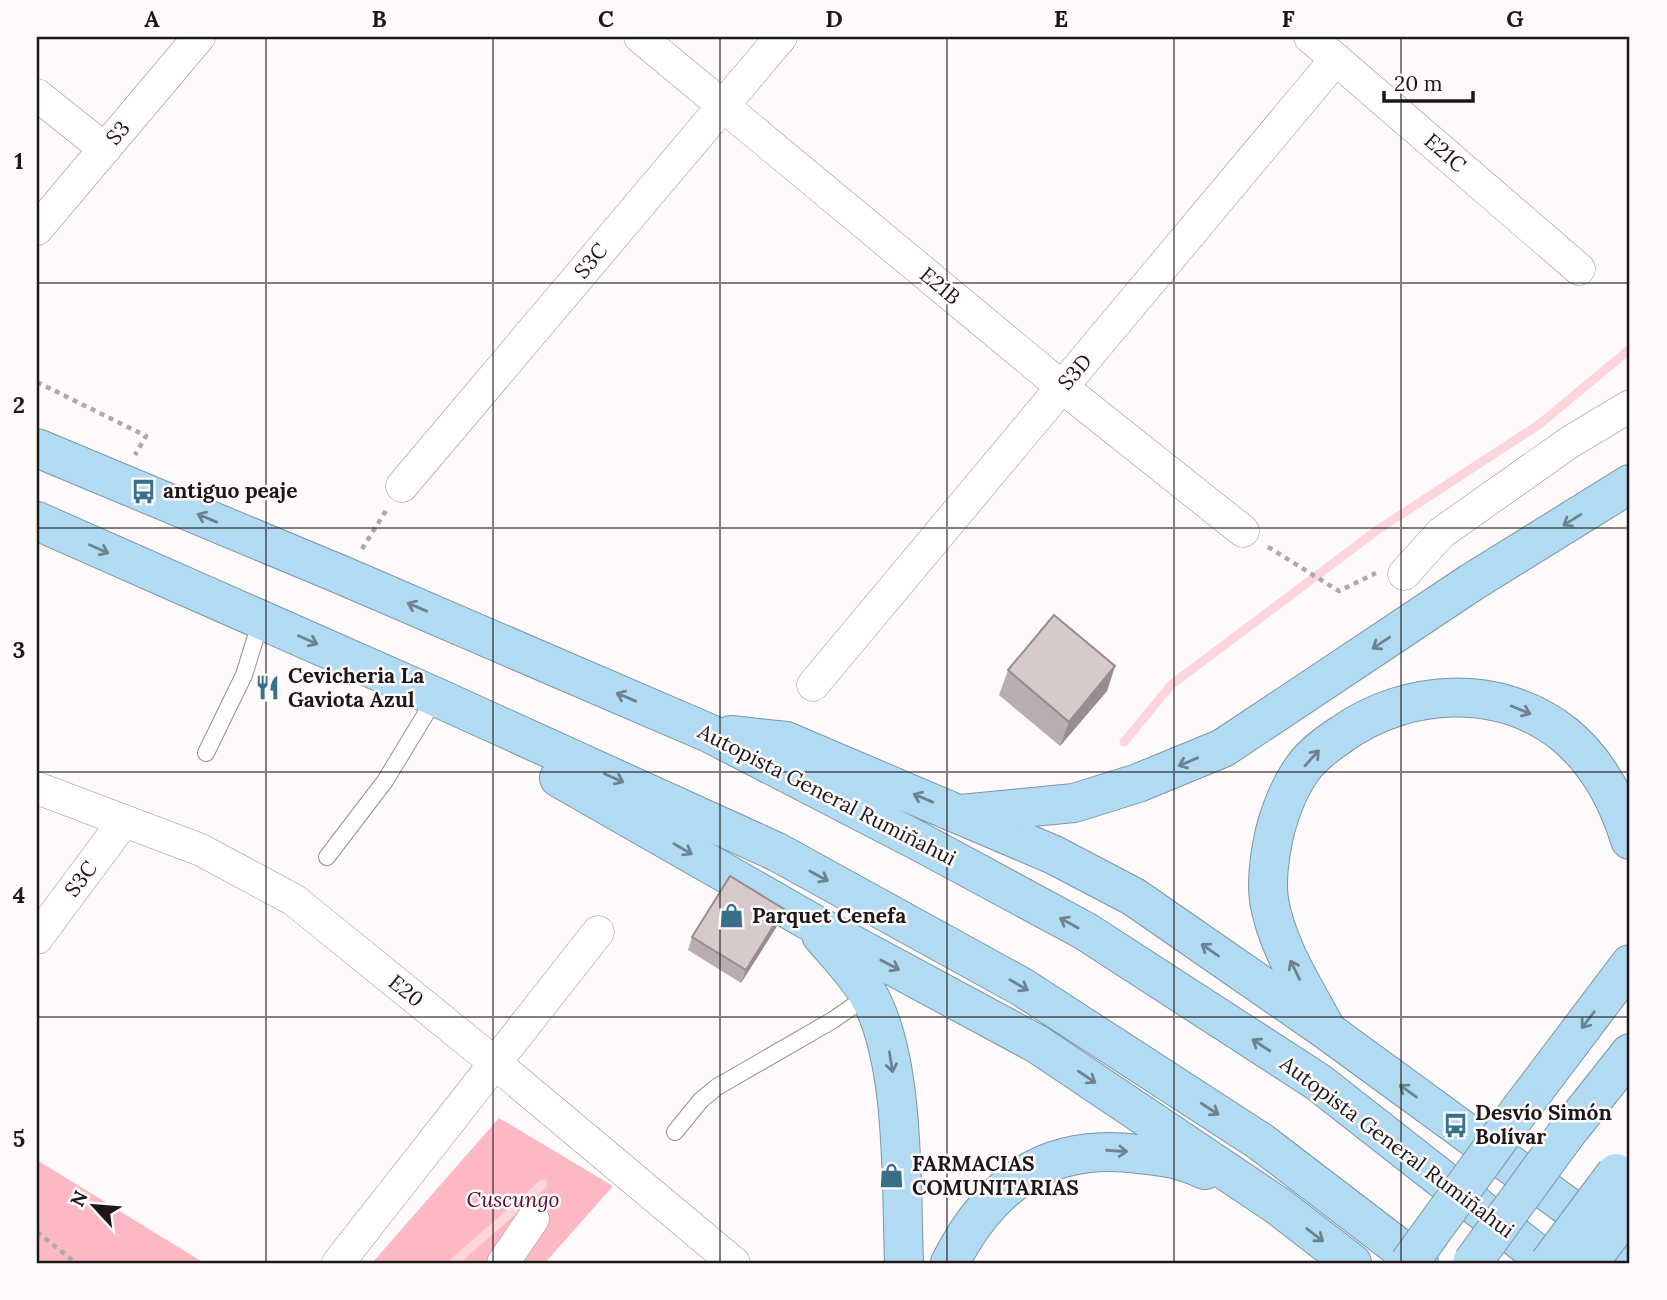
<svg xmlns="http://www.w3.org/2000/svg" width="1667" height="1300" font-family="Lora,serif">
	<rect width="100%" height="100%" fill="#fefafb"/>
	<!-- green -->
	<path fill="#fcb9c3" d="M499,1118L613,1186L545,1263H372Z
		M37,1160L204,1263H37Z"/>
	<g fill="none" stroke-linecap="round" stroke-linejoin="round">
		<!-- stream -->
		<path stroke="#fcd6db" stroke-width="9" d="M1124,742L1171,685L1376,531L1541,423L1630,349
			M453,1263L543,1184"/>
		<defs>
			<path id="lane" d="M206,753L244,675L261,620
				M327,857L385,781L436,697
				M675,1132L701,1100L717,1087L833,1020L869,995"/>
			<path id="street" d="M640,37L1062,387L1243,531
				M1310,37L1579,269
				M37,95L105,149
				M37,229L199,37
				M402,486L781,37
				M1404,574L1441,533L1570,442L1630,406
				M813,685L1336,59
				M37,788L201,850L294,900L495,1063L734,1263
				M37,938L124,821
				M338,1263L598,932
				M503,1263L533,1219"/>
			<path id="highway" d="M37,448L344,576L711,734L922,843L1085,931L1318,1082L1549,1263
				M37,521L436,697L777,852L1022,987L1261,1142L1419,1263
				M731,735L786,741L1054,855L1134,897L1326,1030L1630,1252
				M559,778L809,921L1037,1044L1278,1206L1352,1263
				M961,814L1074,803L1138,783L1223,748L1472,582L1630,484
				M821,935C837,954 856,973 868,994C906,1060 901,1187 904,1263
				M1324,1025C1303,986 1276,944 1269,900C1266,878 1270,853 1275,831C1281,809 1289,787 1303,768C1313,754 1327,744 1342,734C1407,688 1500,683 1564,734C1597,761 1618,801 1630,840
				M1522,1107L1630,964
				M1566,1134L1630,1053
				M950,1263C989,1185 1048,1142 1138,1154C1166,1157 1179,1158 1205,1170"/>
		</defs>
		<!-- lane casing -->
		<use href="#lane" stroke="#9c8d8f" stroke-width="18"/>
		<!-- street casing -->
		<use href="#street" stroke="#9c8d8f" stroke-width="33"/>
		<!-- highway casing -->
		<use href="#highway" stroke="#7d96a6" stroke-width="40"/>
		<!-- path -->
		<path stroke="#aea9aa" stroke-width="4.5" stroke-dasharray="5 5" stroke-linecap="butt" d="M37,382L146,436L135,455
			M1268,547L1339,591L1376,573
			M362,549L387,509
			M37,1232L76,1263"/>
		<!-- lane -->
		<use href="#lane" stroke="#fff" stroke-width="16"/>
		<!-- street -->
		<use href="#street" stroke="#fff" stroke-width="32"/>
		<!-- highway -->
		<use href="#highway" stroke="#b0dbf3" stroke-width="38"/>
		<defs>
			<path id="highway-bridge" d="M1409,1263L1522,1107
				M1472,1263L1566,1134
				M1549,1263L1616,1173
				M1589,1263L1630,1208"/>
		</defs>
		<!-- highway-bridge casing -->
		<use href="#highway-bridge" stroke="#7d96a6" stroke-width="40" stroke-linecap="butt"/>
		<!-- highway-bridge -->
		<use href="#highway-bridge" stroke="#b0dbf3" stroke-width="38"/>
	</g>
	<!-- wall -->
	<path fill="#baadaf" d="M1115,666L1107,691L1060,746L999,695L1008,670Z
		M784,909L779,923L741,983L688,950L692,937Z"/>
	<!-- shaded-wall -->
	<path fill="#978d8e" d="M1115,666L1107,691L1060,746L1069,722Z
		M784,909L779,923L741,983L746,970Z"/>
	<!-- building -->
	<path fill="#d8c9cb" stroke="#978d8e" stroke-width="2" d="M1054,615L1115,666L1069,722L1008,670Z
		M730,876L784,909L746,970L692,937Z"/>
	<!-- one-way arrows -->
	<defs><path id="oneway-shaft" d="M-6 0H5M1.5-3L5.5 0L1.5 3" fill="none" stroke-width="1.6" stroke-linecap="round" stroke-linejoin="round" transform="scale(1.75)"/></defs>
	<g stroke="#6e8390">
		<use href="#oneway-shaft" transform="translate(207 518) rotate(-157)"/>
		<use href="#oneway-shaft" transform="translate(1572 520) rotate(148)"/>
		<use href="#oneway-shaft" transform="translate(99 549) rotate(24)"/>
		<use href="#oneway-shaft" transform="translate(417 607) rotate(-157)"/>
		<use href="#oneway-shaft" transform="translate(308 640) rotate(24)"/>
		<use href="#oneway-shaft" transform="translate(1381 643) rotate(146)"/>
		<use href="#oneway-shaft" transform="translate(626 697) rotate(-157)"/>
		<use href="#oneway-shaft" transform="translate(1521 710) rotate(22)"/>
		<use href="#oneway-shaft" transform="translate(1312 758) rotate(-48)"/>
		<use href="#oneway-shaft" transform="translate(1188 762) rotate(157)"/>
		<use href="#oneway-shaft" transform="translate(614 778) rotate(24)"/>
		<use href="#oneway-shaft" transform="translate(923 798) rotate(-157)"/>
		<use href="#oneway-shaft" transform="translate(683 849) rotate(30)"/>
		<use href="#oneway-shaft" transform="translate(819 876) rotate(29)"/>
		<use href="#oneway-shaft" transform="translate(1069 923) rotate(-151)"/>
		<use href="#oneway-shaft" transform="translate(1210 950) rotate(-145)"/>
		<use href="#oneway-shaft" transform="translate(890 965) rotate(28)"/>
		<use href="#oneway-shaft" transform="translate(1295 970) rotate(-116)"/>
		<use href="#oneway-shaft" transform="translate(1019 985) rotate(30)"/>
		<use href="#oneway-shaft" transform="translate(1588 1020) rotate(127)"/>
		<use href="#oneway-shaft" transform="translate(1261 1045) rotate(-147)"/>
		<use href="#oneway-shaft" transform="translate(891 1062) rotate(81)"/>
		<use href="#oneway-shaft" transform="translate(1087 1077) rotate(34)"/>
		<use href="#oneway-shaft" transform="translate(1408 1091) rotate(-144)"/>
		<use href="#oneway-shaft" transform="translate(1210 1109) rotate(33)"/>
		<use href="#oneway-shaft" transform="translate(1117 1151) rotate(4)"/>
		<use href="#oneway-shaft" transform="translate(1315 1235) rotate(38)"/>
	</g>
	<!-- grid -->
	<path fill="none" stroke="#1d1718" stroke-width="2" stroke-opacity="0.55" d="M266,37V1263M493,37V1263M720,37V1263M947,37V1263M1174,37V1263M1401,37V1263M37,283H1630M37,528H1630M37,772H1630M37,1017H1630"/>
	<!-- icons -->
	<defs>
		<symbol id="bus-bare" viewBox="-9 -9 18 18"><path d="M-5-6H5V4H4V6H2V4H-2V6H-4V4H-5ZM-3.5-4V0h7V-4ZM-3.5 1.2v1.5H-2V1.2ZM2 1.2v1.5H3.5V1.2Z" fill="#386f8a" stroke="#fefafb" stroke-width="2.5" paint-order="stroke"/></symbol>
		<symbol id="restaurant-bare" viewBox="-9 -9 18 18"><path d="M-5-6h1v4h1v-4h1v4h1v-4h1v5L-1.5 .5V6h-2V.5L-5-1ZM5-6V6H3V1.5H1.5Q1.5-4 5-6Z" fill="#386f8a" stroke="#fefafb" stroke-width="2.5" paint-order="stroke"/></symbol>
		<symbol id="shop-bare" viewBox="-9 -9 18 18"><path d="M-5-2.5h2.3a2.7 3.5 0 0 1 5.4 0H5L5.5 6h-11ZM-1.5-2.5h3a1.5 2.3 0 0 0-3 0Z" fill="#386f8a" stroke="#fefafb" stroke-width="2.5" paint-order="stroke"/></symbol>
	</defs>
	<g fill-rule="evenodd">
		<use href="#bus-bare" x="126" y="474" width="35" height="35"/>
		<use href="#restaurant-bare" x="250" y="670" width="35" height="35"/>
		<use href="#shop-bare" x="714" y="898" width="35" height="35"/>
		<use href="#bus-bare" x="1438" y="1108" width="35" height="35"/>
		<use href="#shop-bare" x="874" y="1158" width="35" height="35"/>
	</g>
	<g text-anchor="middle" stroke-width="5" stroke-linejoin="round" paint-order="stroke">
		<!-- street labels -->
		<g font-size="21" fill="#1d1718" stroke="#fefafb">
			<text transform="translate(118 133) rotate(-50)" y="7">S3</text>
			<text transform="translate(1445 153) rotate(41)" y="7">E21C</text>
			<text transform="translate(591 261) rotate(-50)" y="7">S3C</text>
			<text transform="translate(940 286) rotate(40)" y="7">E21B</text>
			<text transform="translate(1075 372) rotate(-50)" y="7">S3D</text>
			<text transform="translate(827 795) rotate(27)" y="7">Autopista General Rumiñahui</text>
			<text transform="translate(81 879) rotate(-53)" y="7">S3C</text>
			<text transform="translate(406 991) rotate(39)" y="7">E20</text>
			<text transform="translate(1397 1147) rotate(37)" y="7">Autopista General Rumiñahui</text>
		</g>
		<!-- poi labels -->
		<g font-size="21" font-weight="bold" fill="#1d1718" stroke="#fefafb" text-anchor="start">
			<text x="163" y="498">antiguo peaje</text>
			<text x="288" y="683">Cevicheria La<tspan x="288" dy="24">Gaviota Azul</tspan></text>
			<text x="752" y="923">Parquet Cenefa</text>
			<text x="1475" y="1120">Desvío Simón<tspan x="1475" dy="24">Bolívar</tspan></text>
			<text x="912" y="1171">FARMACIAS<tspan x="912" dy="24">COMUNITARIAS</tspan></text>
		</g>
		<!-- park labels -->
		<g font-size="21" font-style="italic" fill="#5d0e26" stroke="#fefafb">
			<text x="513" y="1207">Cuscungo</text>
		</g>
	</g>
	<!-- border -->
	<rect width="1667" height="1300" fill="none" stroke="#fefafb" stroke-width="77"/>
	<!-- north arrow -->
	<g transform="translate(94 1206) rotate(296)" stroke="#fefafb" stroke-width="5" paint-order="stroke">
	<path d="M0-5L12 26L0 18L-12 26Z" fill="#1d1718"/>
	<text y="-10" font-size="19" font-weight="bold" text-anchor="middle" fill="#1d1718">N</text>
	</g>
	<!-- scale -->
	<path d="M1384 91v10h89v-10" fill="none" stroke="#1d1718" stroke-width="3.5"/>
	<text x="1394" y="91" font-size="21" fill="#1d1718" stroke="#fefafb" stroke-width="5" paint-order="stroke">20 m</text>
	<rect x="38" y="38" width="1590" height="1224" fill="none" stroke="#1d1718" stroke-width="2.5"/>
	<g font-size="23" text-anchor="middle" font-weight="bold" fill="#1d1718">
		<text x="152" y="27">A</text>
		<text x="379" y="27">B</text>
		<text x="606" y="27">C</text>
		<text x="834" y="27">D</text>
		<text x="1061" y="27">E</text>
		<text x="1288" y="27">F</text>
		<text x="1515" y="27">G</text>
		<text x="19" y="169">1</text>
		<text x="19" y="413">2</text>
		<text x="19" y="658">3</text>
		<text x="19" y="903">4</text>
		<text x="19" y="1147">5</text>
	</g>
</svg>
